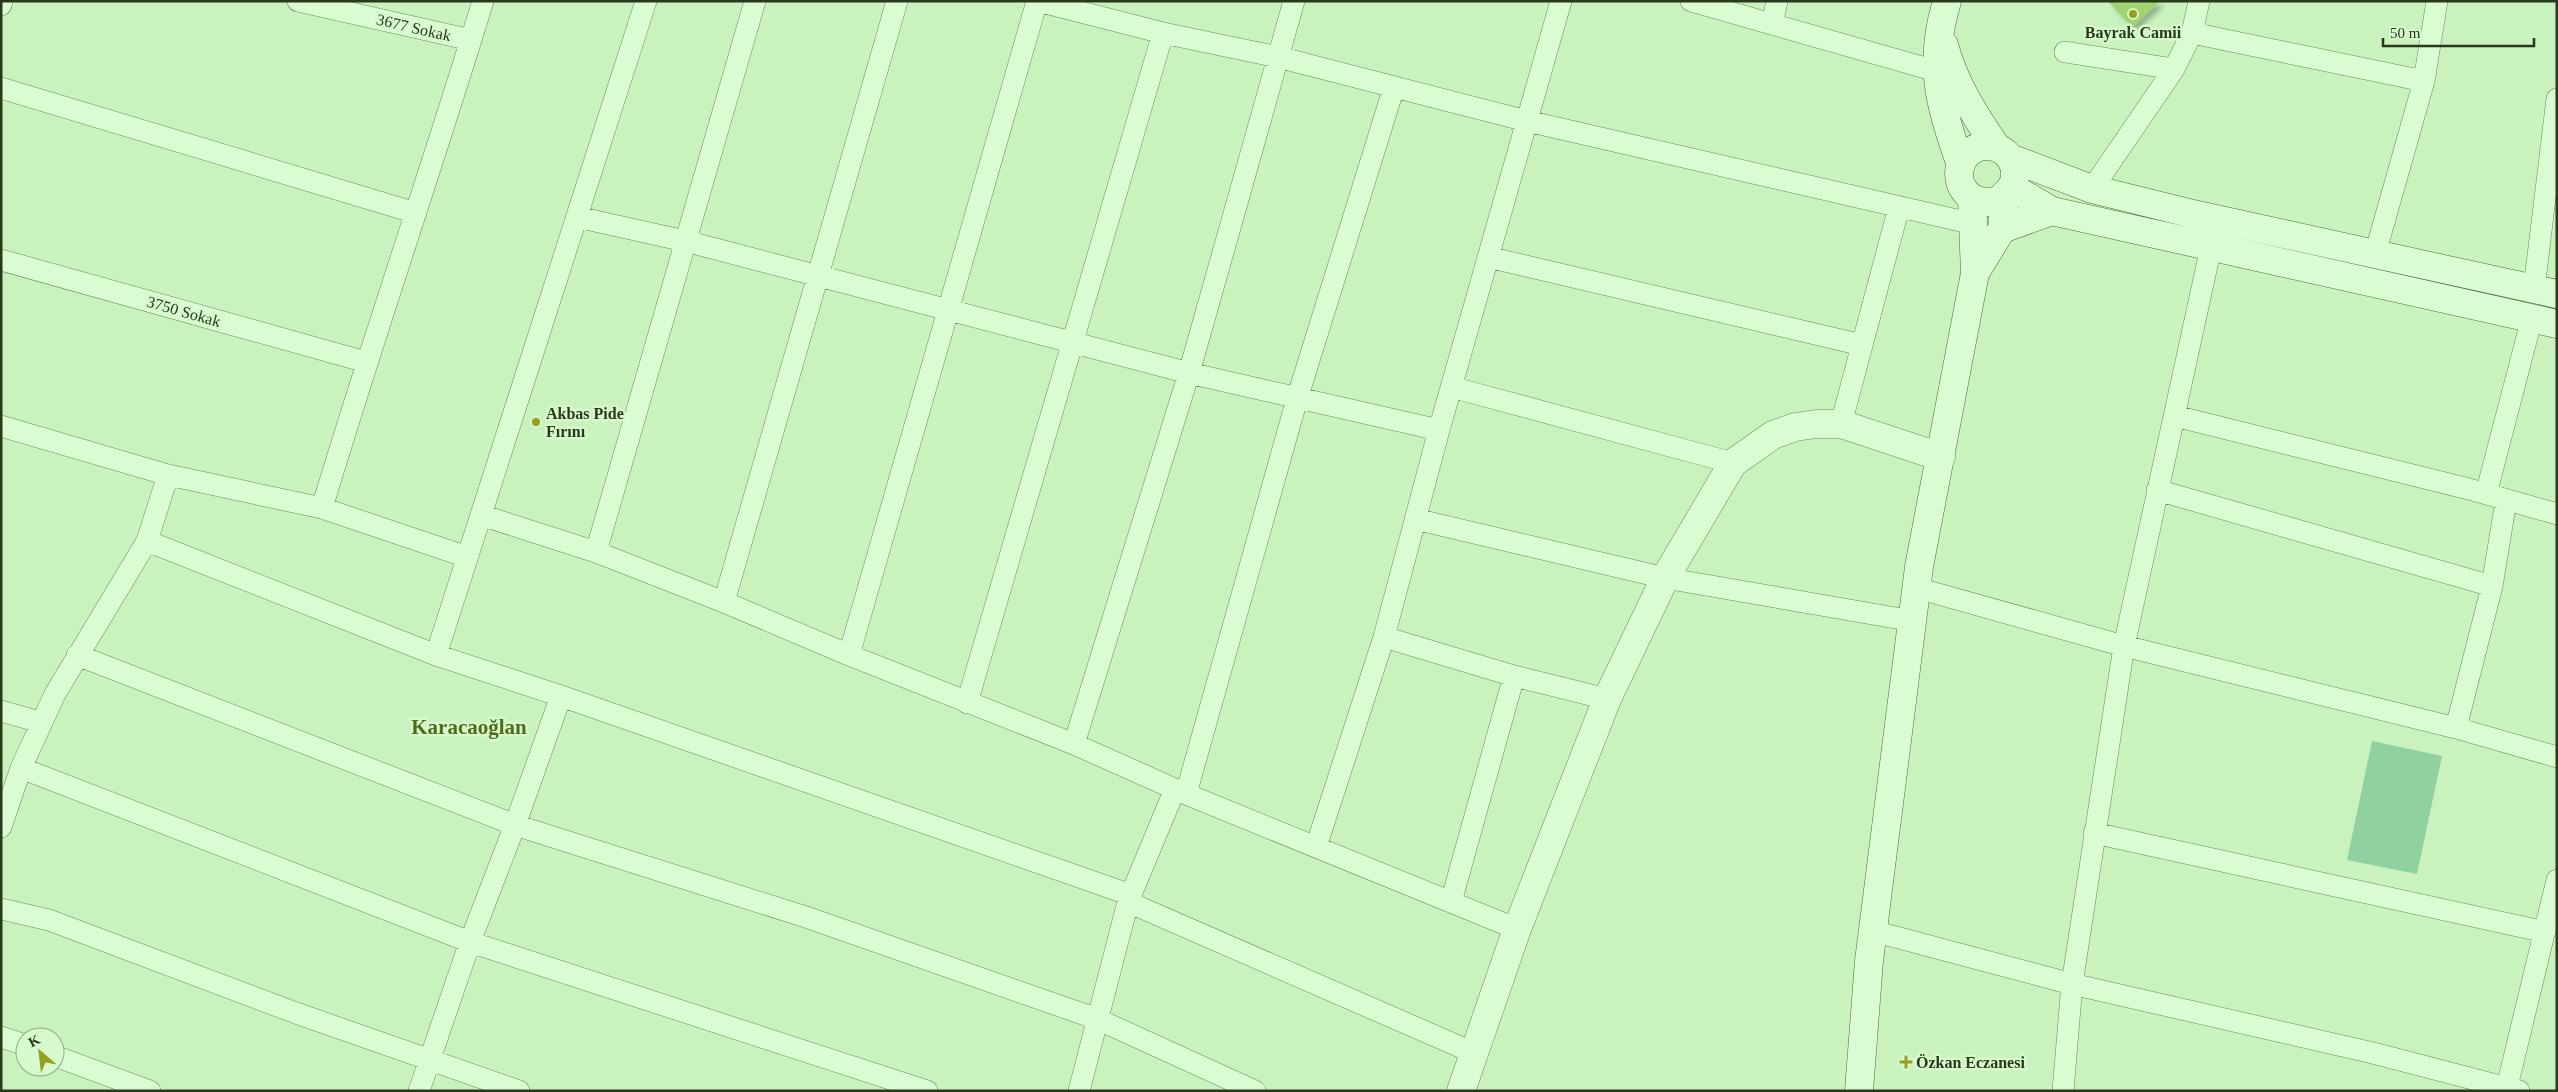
<svg xmlns="http://www.w3.org/2000/svg" width="2558" height="1092" font-family="Georgia,serif">
	<defs>
		<filter id="shadow"><feDropShadow dx="4.5" dy="4.5" stdDeviation="2.5" flood-color="#0004"/></filter>
	</defs>
	<rect width="100%" height="100%" fill="#c9f2be"/>
	<!-- green -->
	<path fill="#91d19f" d="M2372,741L2442,756L2417,874L2347,860Z"/>
	<!-- building -->
	<path fill="#a1d470" filter="url(#shadow)" d="M2108,1H2160L2132,27Z"/>
	<g fill="none" stroke-linecap="round" stroke-linejoin="round">
		<defs>
			<path id="minor" d="M298,1L471,40
				M1038,1L1163,33L1278,57L1527,121L1974,224
				M1691,1L1936,71L1949,64
				M1,5L2,1
				M1772,24L1777,1
				M2192,33L2424,81
				M2065,52L2174,69
				M1,88L416,213
				M2092,189L2174,69L2192,33L2199,1
				M577,217L685,241L1189,373L1439,430
				M2375,254L2424,81L2437,1
				M1488,257L1862,345
				M1,260L366,362
				M2534,289L2557,99
				M1451,387L1733,463
				M2175,416L2469,489L2557,514
				M1841,424L1899,207
				M1,426L168,475L322,508L467,557
				M2157,490L2492,586
				M2486,494L2532,318
				M322,508C373,338 431,171 483,1
				M481,515L596,552L724,602L849,655L1074,744L1186,794L1517,929
				M1415,519L1665,578L1913,621
				M147,541L436,655L561,696L1131,895
				M596,552L755,1
				M1917,588L2124,646L2456,728L2557,757
				M724,602L897,1
				M1384,637L1514,676L1607,699
				M77,655L515,825L806,917L1097,1019L1255,1091
				M436,655L646,1
				M849,655L1037,1
				M967,703L1163,33
				M1,711L40,722
				M2456,728L2492,586L2506,501
				M1074,744L1189,373L1294,1
				M21,768L470,942L927,1091
				M1186,794L1297,399L1394,87
				M1,827L21,768L55,694L147,541L168,475
				M2094,833L2545,932
				M1316,847L1384,637L1439,430L1561,1
				M1128,902L1474,1053
				M1451,902L1514,676
				M1,909L49,920L296,1013L519,1091
				M1873,931L2072,984L2373,1053L2519,1091
				M1,1037L25,1045
				M55,1056L150,1091
				M419,1091L470,942L515,825L561,696
				M1079,1091L1128,902L1175,789
				M2063,1091L2072,984L2124,646L2211,247
				M2506,1091L2557,880"/>
			<path id="tertiary" d="M1461,1091L1517,929L1607,699L1665,578L1733,463L1773,435L1795,427L1816,424H1841L1941,457"/>
			<path id="secondary" d="M1947,1C1928,64 1939,105 1961,165
				M1944,45C1954,83 1975,116 1997,148
				M1959 174a28 28 0 1 1 56 0a28 28 0 1 1-56 0Z
				M2010,158L2092,189L2193,214L2557,294
				M2011,187L2052,211L2557,324
				M2002,229L2052,211
				M1975,273L2002,229L2005,194
				M1859,1091L1869,961L1919,567L1975,273L1972,198"/>
		</defs>
		<!-- minor casing -->
		<use href="#minor" stroke="#698c55" stroke-width="22"/>
		<!-- tertiary casing -->
		<use href="#tertiary" stroke="#698c55" stroke-width="29"/>
		<!-- secondary casing -->
		<use href="#secondary" stroke="#4e6e38" stroke-width="29"/>
		<!-- minor -->
		<use href="#minor" stroke="#dafcd2" stroke-width="21"/>
		<!-- tertiary -->
		<use href="#tertiary" stroke="#dafcd2" stroke-width="28"/>
		<!-- secondary -->
		<use href="#secondary" stroke="#dafcd2" stroke-width="28"/>
	</g>
	<!-- markers -->
	<g fill="#95a11f" stroke="#d6f9ce" stroke-width="2">
		<circle cx="2133" cy="14" r="5"/>
		<circle cx="536" cy="422" r="5"/>
		<path d="M1903.5 1054.5h5v5h5v5h-5v5h-5v-5h-5v-5h5z"/>
	</g>
	<g text-anchor="middle" stroke-width="5" stroke-linejoin="round" paint-order="stroke">
		<!-- street labels -->
		<g font-size="16" fill="#283a1b" stroke="#d6f9ce">
			<text transform="translate(414 27) rotate(13)" y="6">3677 Sokak</text>
			<text transform="translate(184 311) rotate(16)" y="6">3750 Sokak</text>
		</g>
		<!-- poi labels -->
		<g font-size="16" font-weight="bold" fill="#283a1b" stroke="#d6f9ce" text-anchor="start">
			<text x="2133" y="38" text-anchor="middle">Bayrak Camii</text>
			<text x="546" y="419">Akbas Pide<tspan x="546" dy="18">Fırını</tspan></text>
			<text x="1916" y="1068">Özkan Eczanesi</text>
		</g>
		<!-- district labels -->
		<g font-size="21" font-weight="bold" fill="#516b16" stroke="#d6f9ce">
			<text x="469" y="734">Karacaoğlan</text>
		</g>
	</g>
	<!-- border -->
	<rect width="2558" height="1092" fill="none" stroke="#283a1b" stroke-width="5"/>
	<!-- north arrow -->
	<g transform="translate(40 1052) rotate(332)"><circle r="24" fill="#d6f9ce" stroke="#90ad86"/>
	<path d="M0-4L9 19L0 12L-9 19Z" fill="#95a11f"/>
	<text y="-8" font-size="14" font-weight="bold" text-anchor="middle" fill="#283a1b">K</text>
	</g>
	<!-- scale -->
	<path d="M2383 38v8h151v-8" fill="none" stroke="#283a1b" stroke-width="2.5"/>
	<text x="2390" y="38" font-size="15" fill="#283a1b" stroke="#d6f9ce" stroke-width="4" paint-order="stroke">50 m</text>
</svg>
